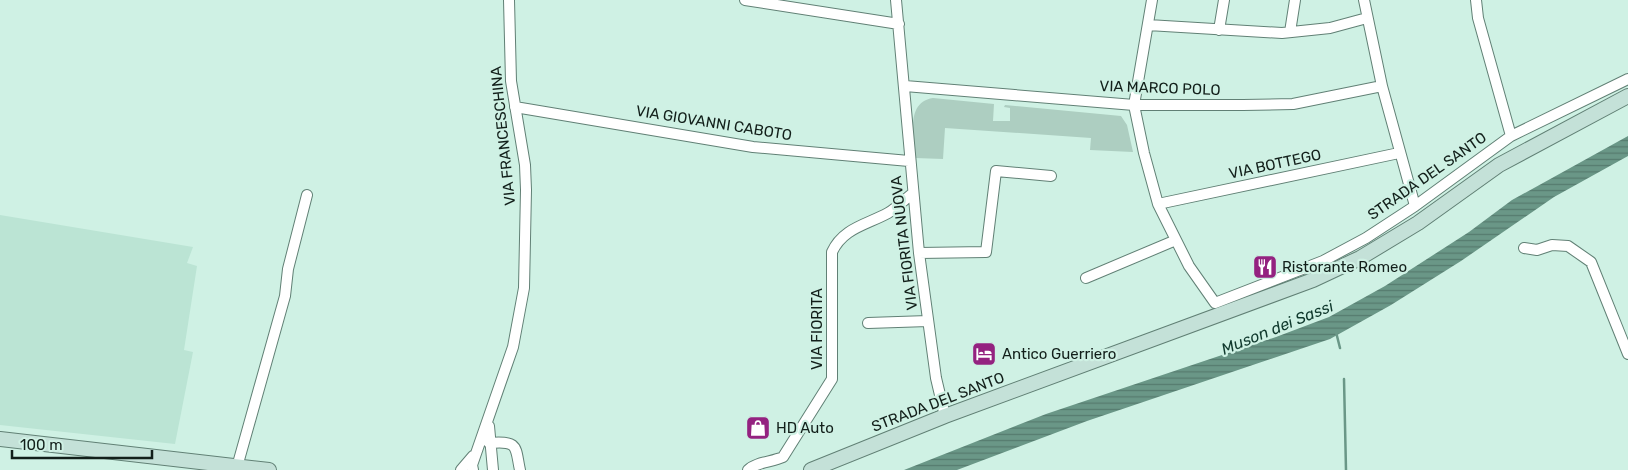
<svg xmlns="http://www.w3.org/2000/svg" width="1628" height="470" font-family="Rubik,sans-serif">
	<defs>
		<pattern id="water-rules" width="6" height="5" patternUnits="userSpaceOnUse" patternTransform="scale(1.25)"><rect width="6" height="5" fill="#6a9787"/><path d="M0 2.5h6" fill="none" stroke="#567b6e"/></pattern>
	</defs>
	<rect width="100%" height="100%" fill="#cff1e4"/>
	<!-- built -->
	<path fill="#bbe4d4" d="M0,215L193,247L187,263L197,266L184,350L193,352L175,444L0,425Z"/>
	<!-- green -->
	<path fill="#adcec1" d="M933,98L994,104L993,121H1010V108L1004,107L1005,105L1121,116L1127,125L1133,152L1090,150L1091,138L945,128L943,159L915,158C914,139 905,102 933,98Z"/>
	<!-- water -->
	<path fill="url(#water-rules)" d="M1628,136V156L1554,197L1461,261L1391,305L1330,339L1087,421L957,470H904L1046,414L1276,337L1329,317L1385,286L1469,232L1512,200Z"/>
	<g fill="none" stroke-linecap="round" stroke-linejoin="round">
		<!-- stream -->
		<path stroke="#6a9787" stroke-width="2.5" d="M1336,332L1340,348
			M1344,379L1346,470"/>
		<defs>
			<path id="minor" d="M745,0L899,24
				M896,0L919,253L936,378L945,416
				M1152,0L1134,105L1144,153L1158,204L1189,266L1215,303L1323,261L1366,238L1415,206L1511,136L1628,79
				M1364,0L1382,86L1415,206
				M1476,0L1478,18L1511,136
				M1148,25L1282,33L1330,28L1367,18
				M1219,30L1224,0
				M1290,32L1295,0
				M905,86L1134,105H1243L1293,104L1382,86
				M515,107L753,147L909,161
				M1158,204L1399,153
				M1524,248L1537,250L1552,245L1568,246L1591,262L1628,354
				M919,253L986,252L996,171L1051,176
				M1086,278L1176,240
				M868,323L928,321
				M489,426L493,470
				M489,443C520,440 515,448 520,470
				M237,467L285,296L288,269L307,195
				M461,470L473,456
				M473,470L472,465L513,347L524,288L526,190L525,165L511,81L509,0
				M748,470C756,462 772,462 783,457L832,379V252C843,228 866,225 888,213C897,208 905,199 913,193"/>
			<path id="secondary" d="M0,439L269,470
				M811,470L945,416L1313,280L1360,258L1418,223L1499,165L1628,96"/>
		</defs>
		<!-- minor casing -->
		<use href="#minor" stroke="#618075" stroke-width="12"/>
		<!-- secondary casing -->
		<use href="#secondary" stroke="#618075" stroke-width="16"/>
		<!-- minor -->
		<use href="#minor" stroke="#fff" stroke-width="10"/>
		<!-- secondary -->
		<use href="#secondary" stroke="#c4e1d8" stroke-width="14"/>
	</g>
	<!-- icons -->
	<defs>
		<symbol id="restaurant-square" viewBox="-11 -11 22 22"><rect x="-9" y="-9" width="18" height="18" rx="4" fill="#942280" stroke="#cff1e4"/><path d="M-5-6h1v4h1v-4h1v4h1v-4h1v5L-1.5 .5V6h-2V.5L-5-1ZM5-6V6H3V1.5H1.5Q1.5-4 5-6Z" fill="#fff"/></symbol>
		<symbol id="hotel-square" viewBox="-11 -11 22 22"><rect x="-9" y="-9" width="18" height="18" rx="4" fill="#942280" stroke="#cff1e4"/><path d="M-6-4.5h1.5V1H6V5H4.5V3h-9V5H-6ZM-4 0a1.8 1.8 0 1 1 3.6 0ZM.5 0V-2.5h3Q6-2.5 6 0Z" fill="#fff"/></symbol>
		<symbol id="shop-square" viewBox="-11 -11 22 22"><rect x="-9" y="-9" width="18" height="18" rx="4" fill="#942280" stroke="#cff1e4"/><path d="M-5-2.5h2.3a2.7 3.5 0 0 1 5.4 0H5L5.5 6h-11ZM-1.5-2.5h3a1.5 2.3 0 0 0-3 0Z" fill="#fff"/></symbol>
	</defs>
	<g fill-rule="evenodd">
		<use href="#restaurant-square" x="1251" y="253" width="28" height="28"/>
		<use href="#hotel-square" x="970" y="340" width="28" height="28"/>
		<use href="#shop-square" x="744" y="414" width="28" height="28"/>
	</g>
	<g text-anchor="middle" stroke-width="4.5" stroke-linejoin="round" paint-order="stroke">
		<!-- street labels -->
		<g font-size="15" fill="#121f1a" stroke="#cff1e4">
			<text transform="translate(1160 88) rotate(2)" y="5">VIA MARCO POLO</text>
			<text transform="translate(714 123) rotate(9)" y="5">VIA GIOVANNI CABOTO</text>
			<text transform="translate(503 136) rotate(-96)" y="5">VIA FRANCESCHINA</text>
			<text transform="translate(1275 164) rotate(-12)" y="5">VIA BOTTEGO</text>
			<text transform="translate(1427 176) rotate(-35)" y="5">STRADA DEL SANTO</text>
			<text transform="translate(904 243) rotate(-97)" y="5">VIA FIORITA NUOVA</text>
			<text transform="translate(817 329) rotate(-90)" y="5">VIA FIORITA</text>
			<text transform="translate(938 402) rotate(-21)" y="5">STRADA DEL SANTO</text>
		</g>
		<!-- poi labels -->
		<g font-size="15" fill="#121f1a" stroke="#cff1e4" text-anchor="start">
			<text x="1282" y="272">Ristorante Romeo</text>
			<text x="1002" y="359">Antico Guerriero</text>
			<text x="776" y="433">HD Auto</text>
		</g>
		<!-- water labels -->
		<g font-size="16" font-style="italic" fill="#10392d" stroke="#cff1e4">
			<text transform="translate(1277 327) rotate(-22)" y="6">Muson dei Sassi</text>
		</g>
	</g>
	<!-- scale -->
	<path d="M12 450v8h140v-8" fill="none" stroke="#121f1a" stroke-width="2.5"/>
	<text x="20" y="450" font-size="15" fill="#121f1a" stroke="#cff1e4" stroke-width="4" paint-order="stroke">100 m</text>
</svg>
